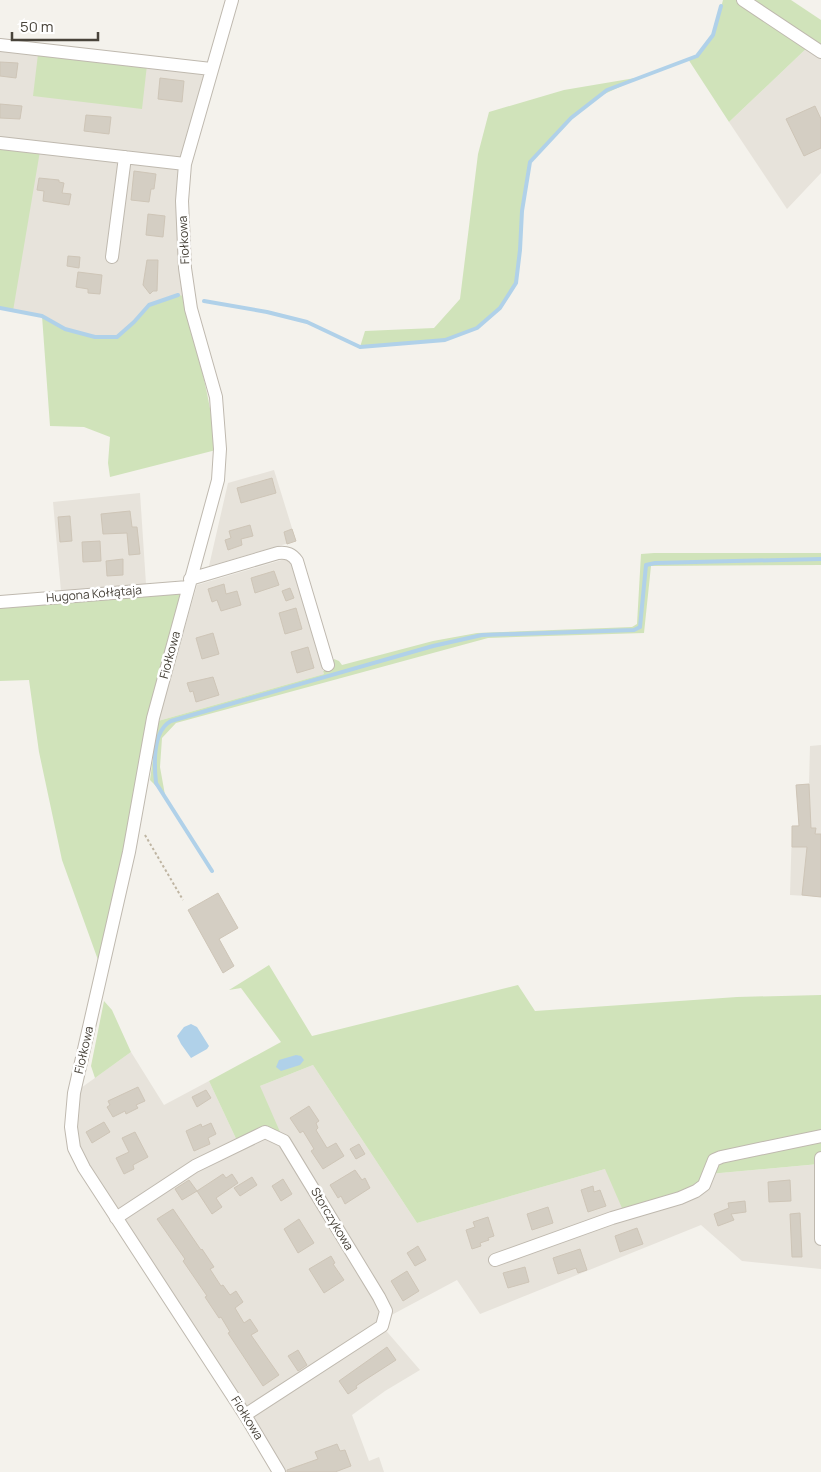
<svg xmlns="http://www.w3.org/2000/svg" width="821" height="1472" font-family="Manrope,sans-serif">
	<rect width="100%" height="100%" fill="#f4f2ec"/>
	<!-- residential -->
	<path fill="#e7e3db" d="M810,45L821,52V173L787,209L729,122Z
		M0,49L204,74L183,155L177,159L0,140Z
		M0,146L175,166L180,173L184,296L117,337H95L65,329L42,316L0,308Z
		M274,470L296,541L209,566L228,483Z
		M140,493L146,584L61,591L53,502Z
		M285,559L291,562L324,674L158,721L197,585Z
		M821,745V897L790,895L792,826L799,825L796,785L809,784L810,746Z
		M131,1052L164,1105L209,1081L239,1145L260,1086L313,1065L417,1223L605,1169L709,1174L820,1164L821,1269L742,1261L701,1225L480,1314L457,1280L384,1319L382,1326L420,1370L385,1391L352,1415L369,1461L379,1457L384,1472H279L84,1168L71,1127L74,1093Z"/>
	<!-- green -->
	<path fill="#d0e3ba" d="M723,0H791L821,20V52L810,45L729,122L688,59C712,50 717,22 723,0Z
		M38,54L147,65L142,109L33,96Z
		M641,77L598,97L571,118L530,162L522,211L520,250L516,283L500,308L477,328L445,340L360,347L365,331L434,328L460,299L478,154L489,112L564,90Z
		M0,146L40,151L13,311L0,308Z
		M178,295L184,296C196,348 211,398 216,450L110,477L108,463L110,437L84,427L50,426L42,316C69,331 85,336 117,337L149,305Z
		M654,553H821V565L651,566L644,633L488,638L176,723L162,738L160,767L165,795L150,780L158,721L324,674L323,671L331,667L334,659L339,661L342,665L433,641L477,633L632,627L637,624L641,554Z
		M188,587L102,971L62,860L39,752L29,680L0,681V602Z
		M269,965L312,1036L518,985L535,1011L737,997L821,995V1189L819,1164L709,1174L706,1181L625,1215L605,1169L417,1223L313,1065L260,1086L284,1141L265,1132L239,1145L209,1081L281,1042L241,988L229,990Z
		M104,1001L112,1010L131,1052L95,1078L91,1066Z"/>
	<!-- water -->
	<path fill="#b0d1e9" d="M191,1024L197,1027L209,1046L207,1049L191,1058L181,1044L177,1036L184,1027Z
		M296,1055L301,1056L304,1060L300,1065L281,1071L276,1067L279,1060Z"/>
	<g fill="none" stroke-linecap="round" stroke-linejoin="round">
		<!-- stream -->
		<path stroke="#b0d1e9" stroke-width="4" d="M204,301L267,312L307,322L360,347L445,340L477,328L500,308L516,283L520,250L522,211L530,162L571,118L607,90L697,56L713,35L721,6
			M0,308L42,316L65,329L95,337H117L134,322L149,305L178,295
			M212,871L156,783C154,764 152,731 171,721L433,646L482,635L634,630L640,627L646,565L655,563L821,559"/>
	</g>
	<!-- building -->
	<path fill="#d4cec3" stroke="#cec5b7" d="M0,62L18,63L16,78L0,76Z
		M160,78L184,81L182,102L158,99Z
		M0,104L22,106L20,119L0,118Z
		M815,106L821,119V148L804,156L786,119Z
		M86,115L111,117L109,134L84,131Z
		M134,171L156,174L154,189H151L149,202L131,200Z
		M39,178L59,180V182L64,183L62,193L71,194L69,205L43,201L44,191L37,190Z
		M148,214L165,216L163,237L146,235Z
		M68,256L80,257L79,268L67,266Z
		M147,260H158L157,291H153L150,294L143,285Z
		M78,272L102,275L100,294L88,293V289L76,287Z
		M272,478L276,493L241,503L237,488Z
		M130,511L132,527H137L140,554L129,555L127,533L103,534L101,514Z
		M70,516L72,541L60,542L58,517Z
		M250,525L253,536L241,539L242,545L228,550L225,540L231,538L229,531Z
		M292,529L296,541L287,544L284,532Z
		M100,541L101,561L83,562L82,542Z
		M123,559V575L107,576L106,561Z
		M274,571L279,585L255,593L251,578Z
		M224,584L226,594L237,591L241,605L221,611L217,600L212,602L208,589Z
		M290,588L294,598L286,601L282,591Z
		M296,608L302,629L285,634L279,613Z
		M213,633L219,654L202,659L196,638Z
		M308,647L314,668L297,673L291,652Z
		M213,677L219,695L196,702L193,691L190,692L187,683Z
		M809,784L811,828H816L815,834H821V897L802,895L807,847H792V826H799L796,785Z
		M218,893L238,928L219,939L234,966L223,973L188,910Z
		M138,1087L145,1101L136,1105L138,1108L126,1114L125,1111L113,1117L107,1107L110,1105L108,1101Z
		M206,1090L211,1098L197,1107L192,1097Z
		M309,1106L319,1121L316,1123L318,1128L316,1130L327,1148L336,1143L344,1156L323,1169L311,1151L314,1149L303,1131L300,1133L290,1118Z
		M104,1122L110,1132L92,1143L86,1132Z
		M211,1123L216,1134L208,1138L210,1144L194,1151L186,1131L201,1124L202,1127Z
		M135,1132L148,1157L133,1165L134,1169L124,1174L116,1158L129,1152L122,1138Z
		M359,1144L365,1154L356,1159L350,1149Z
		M355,1170L362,1180L365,1178L370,1188L345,1204L341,1196L338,1198L330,1185Z
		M223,1174L226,1178L232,1174L238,1183L216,1198L222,1207L212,1214L197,1191Z
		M252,1177L257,1185L240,1196L234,1188Z
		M283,1179L292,1194L281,1201L272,1186Z
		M189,1180L197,1191L182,1200L175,1189Z
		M790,1180L791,1201L769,1202L768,1182Z
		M593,1186L594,1192L600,1190L606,1206L588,1212L581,1190Z
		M745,1201L746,1212L731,1214L734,1220L718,1226L714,1214L729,1208L728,1203Z
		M548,1207L553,1223L532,1230L527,1214Z
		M173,1209L201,1250L202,1249L214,1267L210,1269L221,1286L223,1285L230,1295L236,1291L243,1302L235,1308L244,1323L250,1319L258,1331L251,1335L279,1375L263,1386L228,1333L230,1332L221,1317L219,1318L205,1297L207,1296L183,1261L185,1259L157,1219Z
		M800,1213L802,1257H792L790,1214Z
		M488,1217L494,1236L488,1238L489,1240L480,1243L481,1246L472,1249L466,1230L475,1227L473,1222Z
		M299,1219L314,1243L298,1253L284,1229Z
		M637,1228L643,1244L620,1252L615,1236Z
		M418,1246L426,1260L415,1266L407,1253Z
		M580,1249L587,1270L578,1273L576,1268L558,1274L553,1258Z
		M331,1256L335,1263L333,1264L344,1280L324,1293L309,1269Z
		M525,1267L529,1282L508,1288L503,1273Z
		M407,1271L419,1291L403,1301L391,1281Z
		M387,1347L396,1360L365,1380L356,1386L357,1388L348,1394L339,1381Z
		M298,1350L307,1365L298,1371L288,1356Z
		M337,1444L340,1451L345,1450L351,1466L335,1472H287V1470L318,1459L315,1452Z"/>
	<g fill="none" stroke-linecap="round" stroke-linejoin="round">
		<defs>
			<path id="minor" d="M232,0L185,164L182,201L185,268L191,309L216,397L220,449L218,480L153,718L129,852L74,1093L71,1127L74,1148L84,1168L245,1415L279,1472
				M743,0L821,52
				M0,45L211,69
				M0,143L185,164
				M112,257L125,157
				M190,579L278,553C287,552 292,554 297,561L328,665
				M0,602L188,587
				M821,1158V1239
				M116,1218L195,1166L265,1132L284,1141L379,1297L386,1311L382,1326L245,1415
				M495,1260L612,1218L680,1198L696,1191L704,1185L714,1160L721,1157L821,1136"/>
		</defs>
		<!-- minor casing -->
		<use href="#minor" stroke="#bfb9af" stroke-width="14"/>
		<!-- path -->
		<path stroke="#bfb5a2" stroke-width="2" stroke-dasharray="2.5 2.5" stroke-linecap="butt" d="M145,835L183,900"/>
		<!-- minor -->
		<use href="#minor" stroke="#fff" stroke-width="12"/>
	</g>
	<g text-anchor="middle" stroke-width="5" stroke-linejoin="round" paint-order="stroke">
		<!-- street labels -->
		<g font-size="12" fill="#48433a" stroke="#fff">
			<text transform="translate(184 240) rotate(-93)" y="4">Fiołkowa</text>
			<text transform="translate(94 594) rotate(-5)" y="4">Hugona Kołłątaja</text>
			<text transform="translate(170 655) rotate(-75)" y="4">Fiołkowa</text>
			<text transform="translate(84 1050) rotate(-77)" y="4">Fiołkowa</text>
			<text transform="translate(332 1219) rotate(59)" y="4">Storczykowa</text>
			<text transform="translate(247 1418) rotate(58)" y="4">Fiołkowa</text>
		</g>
	</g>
	<!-- scale -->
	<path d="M12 32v8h86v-8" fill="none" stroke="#48433a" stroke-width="2.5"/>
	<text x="20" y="32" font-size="15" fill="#48433a" stroke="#ffffff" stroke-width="4" paint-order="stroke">50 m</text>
</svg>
